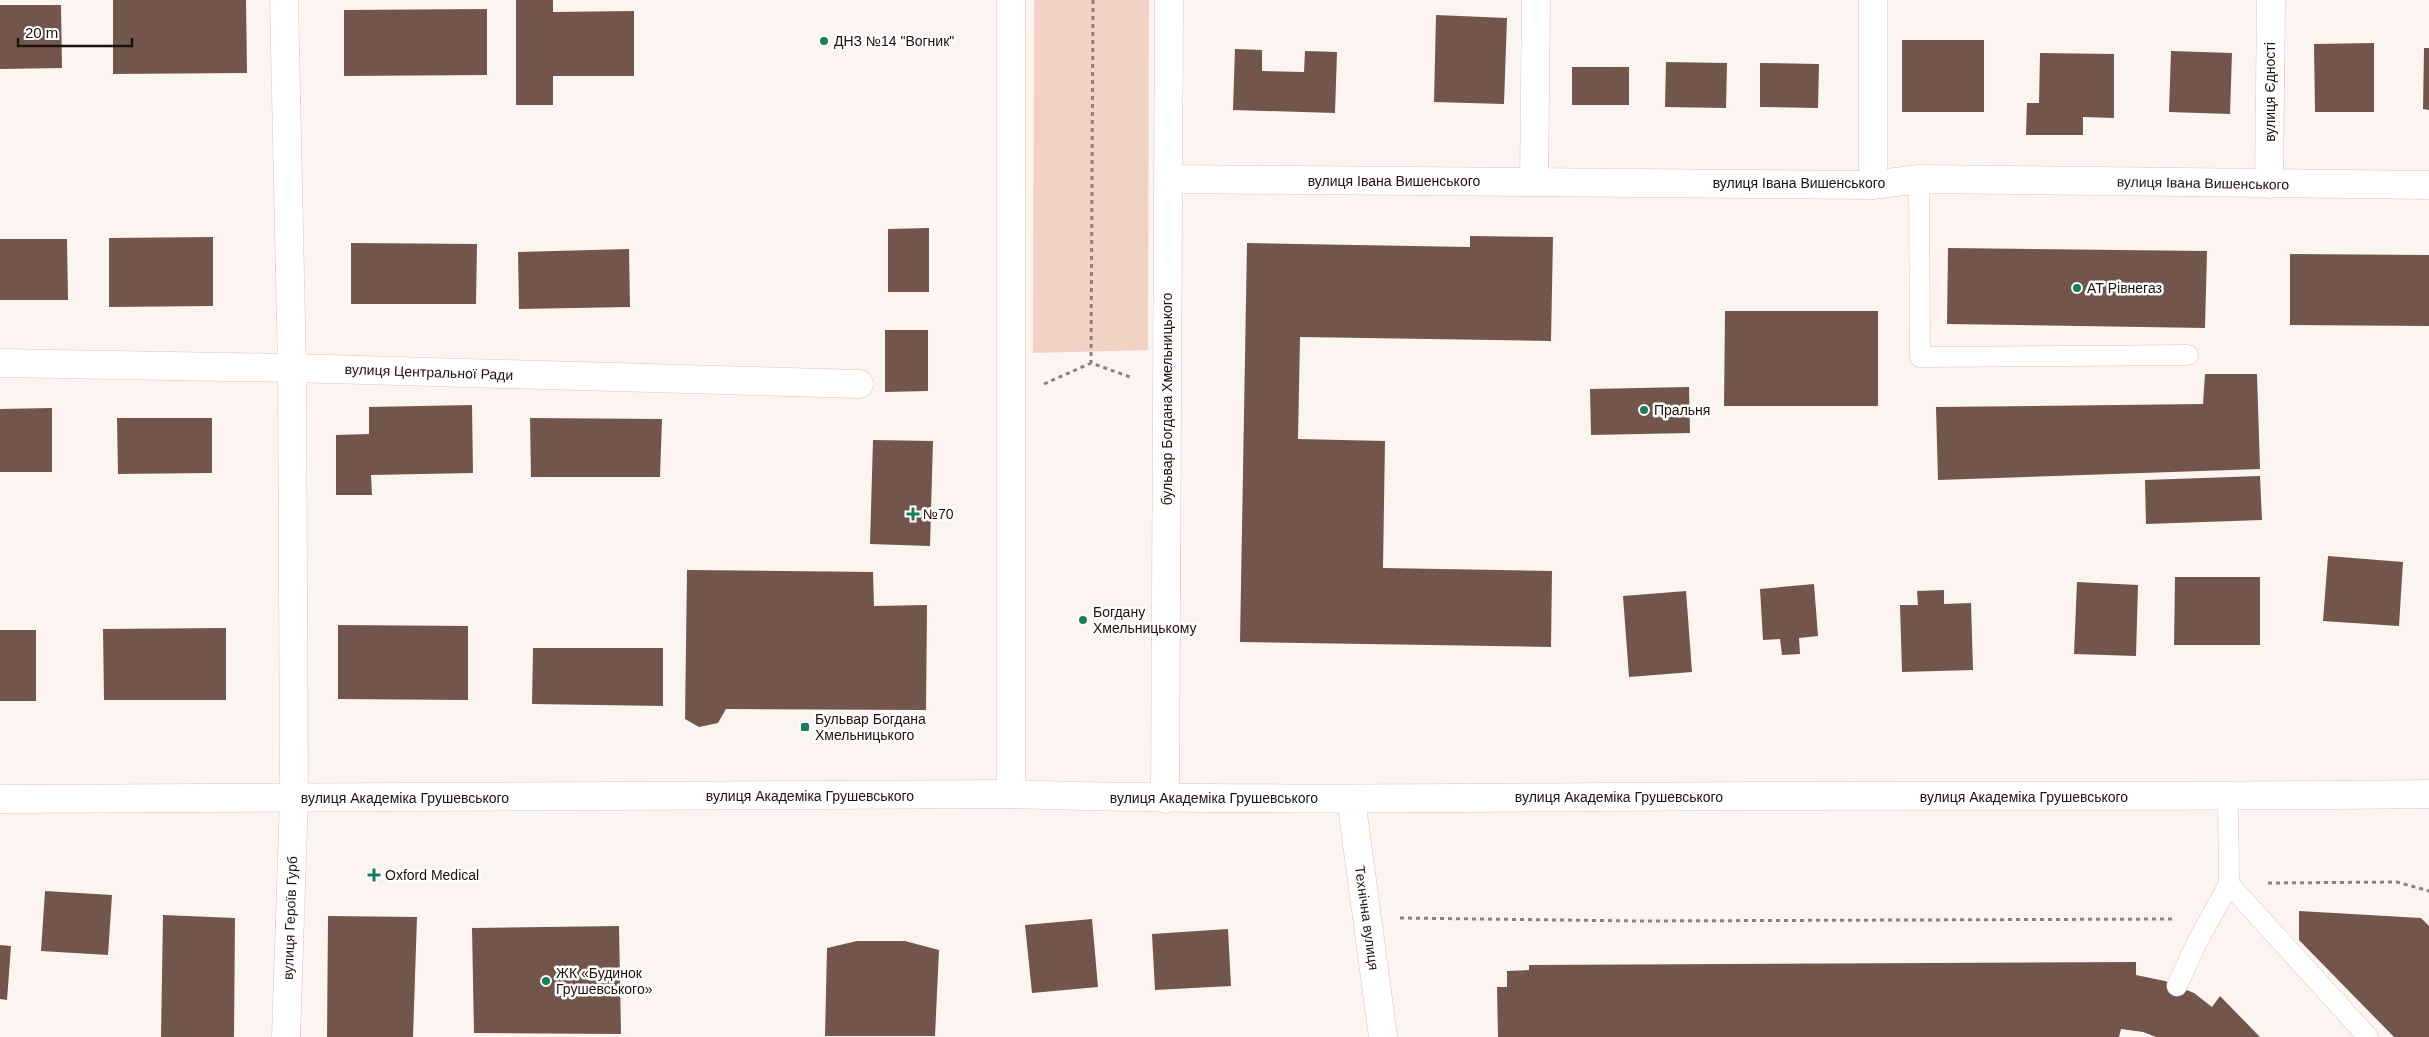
<svg xmlns="http://www.w3.org/2000/svg" width="2429" height="1037" font-family="Helvetica,sans-serif">
	<rect width="100%" height="100%" fill="#fcf4f1"/>
	<!-- green -->
	<path fill="#f3d2c6" d="M1034,0H1149L1148,350L1033,353Z"/>
	<!-- building -->
	<path fill="#72564b" d="M113,0H246L247,73L113,74Z
		M516,0H553V12L634,11V76H553V105H516Z
		M0,5H61L62,68L0,69Z
		M487,9V75L344,76V10Z
		M1436,15L1507,18L1504,104L1434,102Z
		M1902,40H1984V112H1902Z
		M2374,43V112H2315L2314,44Z
		M2424,48H2429V110L2423,109Z
		M1235,49L1262,50V71L1304,72L1305,51L1337,52L1335,113L1233,110Z
		M2171,51L2232,53L2230,114L2169,112Z
		M2040,53L2114,54V118L2083,117V135H2026L2027,103H2039Z
		M1666,62L1727,63L1726,108L1665,107Z
		M1760,63L1819,64L1818,108L1760,107Z
		M1572,67H1629V105H1572Z
		M929,228V292H888V229Z
		M1470,236L1553,237L1551,341L1300,337L1298,439L1385,441L1383,568L1552,571L1551,647L1240,642L1247,243L1470,247Z
		M213,237V306L109,307V238Z
		M0,239H67L68,300H0Z
		M351,243L477,244L476,304H351Z
		M1948,248L2207,251L2205,328L1947,324Z
		M629,249L630,307L519,309L518,252Z
		M2290,254L2429,255V326L2290,325Z
		M1725,311H1878V406H1724Z
		M885,330H928V391L885,392Z
		M2205,374H2257L2260,469L1938,480L1936,407L2203,404Z
		M1689,387L1690,433L1591,435L1590,389Z
		M472,405L473,473L371,475L372,495H336V435L369,434V407Z
		M52,408V472H0V409Z
		M117,418H212V473L118,474Z
		M530,418L662,419L660,477H531Z
		M873,440L933,441L930,546L870,544Z
		M2260,476L2262,520L2146,524L2145,480Z
		M2328,556L2403,562L2399,626L2323,621Z
		M687,570L873,572L874,606L927,605L926,710L726,709L718,723L699,727L685,719Z
		M2175,577H2260V645H2174Z
		M2077,582L2138,585L2136,656L2074,654Z
		M1814,584L1818,636L1799,638L1800,654L1782,655L1780,639L1763,640L1760,589Z
		M1944,590V604L1971,603L1973,670L1902,672L1900,605H1918L1917,591Z
		M1686,591L1692,672L1629,677L1623,596Z
		M338,625L468,626V700L338,699Z
		M226,628V700H104L103,629Z
		M0,630H36V701H0Z
		M533,648H663V706L532,704Z
		M45,891L112,895L108,955L41,951Z
		M2299,911L2421,918L2429,926V1037H2394L2299,940Z
		M163,915L235,918L234,1037H161Z
		M328,916L417,917L413,1037H327Z
		M1092,919L1098,987L1032,993L1025,925Z
		M619,926L621,1034L474,1033L472,928Z
		M1228,929L1231,986L1155,990L1152,934Z
		M857,941H905L939,950L935,1036H825L827,948Z
		M0,945L11,946L7,1000L0,999Z
		M2136,962V975L2165,981L2194,993L2212,1007L2220,996L2260,1037H2156L2143,1032L2121,1029L2119,1037H1498L1497,987H1507V971L1529,970V965Z"/>
	<g fill="none" stroke-linecap="round" stroke-linejoin="round">
		<defs>
			<path id="lane" d="M1919,179L1920,357L2188,355
				M2228,796L2229,884L2368,1037
				M2177,986L2197,942L2229,884"/>
			<path id="street" d="M284,0L292,368L294,798L286,1037
				M1011,0V794
				M1168,179L1873,185L1919,179L2429,185
				M1534,182L1536,0
				M2269,184L2271,0
				M1873,185V0
				M0,363L292,368L859,384
				M1165,799L1169,0
				M1351,799L1383,1037"/>
			<path id="primary" d="M0,799L1011,794C1258,802 1505,797 1752,796C1978,795 2203,797 2429,794"/>
		</defs>
		<!-- lane casing -->
		<use href="#lane" stroke="#e5c0b2" stroke-width="21"/>
		<!-- street casing -->
		<use href="#street" stroke="#e5c0b2" stroke-width="29"/>
		<!-- primary casing -->
		<use href="#primary" stroke="#e5c0b2" stroke-width="29"/>
		<!-- path -->
		<path stroke="#8b817d" stroke-width="3" stroke-dasharray="4 4" stroke-linecap="butt" d="M1093,0L1091,363L1133,378
			M1044,384L1091,363
			M2268,883L2397,882L2429,891
			M1400,918L1638,921L2176,919"/>
		<!-- lane -->
		<use href="#lane" stroke="#fff" stroke-width="20"/>
		<!-- street -->
		<use href="#street" stroke="#fff" stroke-width="28"/>
		<!-- primary -->
		<use href="#primary" stroke="#fff" stroke-width="28"/>
	</g>
	<!-- markers -->
	<g fill="#167f59" stroke="#fff" stroke-width="2">
		<circle cx="824" cy="41" r="5"/>
		<circle cx="2077" cy="288" r="5"/>
		<circle cx="1644" cy="410" r="5"/>
		<path d="M910.5 506.5h5v5h5v5h-5v5h-5v-5h-5v-5h5z"/>
		<circle cx="1083" cy="620" r="5"/>
		<rect x="800" y="722" width="10" height="10" rx="2.5"/>
		<path d="M371.5 867.5h5v5h5v5h-5v5h-5v-5h-5v-5h5z"/>
		<circle cx="546" cy="981" r="5"/>
	</g>
	<g text-anchor="middle" stroke-width="5" stroke-linejoin="round" paint-order="stroke">
		<!-- poi labels -->
		<g font-size="14" fill="#1d110c" stroke="#fff" text-anchor="start">
			<text x="834" y="46">ДНЗ №14 "Вогник"</text>
			<text x="2087" y="293">АТ Рівнегаз</text>
			<text x="1654" y="415">Пральня</text>
			<text x="923" y="519">№70</text>
			<text x="1093" y="617">Богдану<tspan x="1093" dy="16">Хмельницькому</tspan></text>
			<text x="815" y="724">Бульвар Богдана<tspan x="815" dy="16">Хмельницького</tspan></text>
			<text x="385" y="880">Oxford Medical</text>
			<text x="556" y="978">ЖК «Будинок<tspan x="556" dy="16">Грушевського»</tspan></text>
		</g>
		<!-- street labels -->
		<g font-size="14" fill="#1d110c" stroke="#fff">
			<text transform="translate(2270 92) rotate(-90)" y="5">вулиця Єдності</text>
			<text x="1394" y="186">вулиця Івана Вишенського</text>
			<text x="1799" y="188">вулиця Івана Вишенського</text>
			<text transform="translate(2203 183) rotate(1)" y="5">вулиця Івана Вишенського</text>
			<text transform="translate(429 372) rotate(2)" y="5">вулиця Центральної Ради</text>
			<text transform="translate(1167 399) rotate(-90)" y="5">бульвар Богдана Хмельницького</text>
			<text x="810" y="801">вулиця Академіка Грушевського</text>
			<text x="1619" y="802">вулиця Академіка Грушевського</text>
			<text x="2024" y="802">вулиця Академіка Грушевського</text>
			<text x="405" y="803">вулиця Академіка Грушевського</text>
			<text x="1214" y="803">вулиця Академіка Грушевського</text>
			<text transform="translate(290 918) rotate(-88)" y="5">вулиця Героїв Гурб</text>
			<text transform="translate(1367 918) rotate(82)" y="5">Технічна вулиця</text>
		</g>
	</g>
	<!-- scale -->
	<path d="M18 38v8h114v-8" fill="none" stroke="#1d110c" stroke-width="2.5"/>
	<text x="25" y="38" font-size="15" fill="#1d110c" stroke="#ffffff" stroke-width="4" paint-order="stroke">20 m</text>
</svg>
